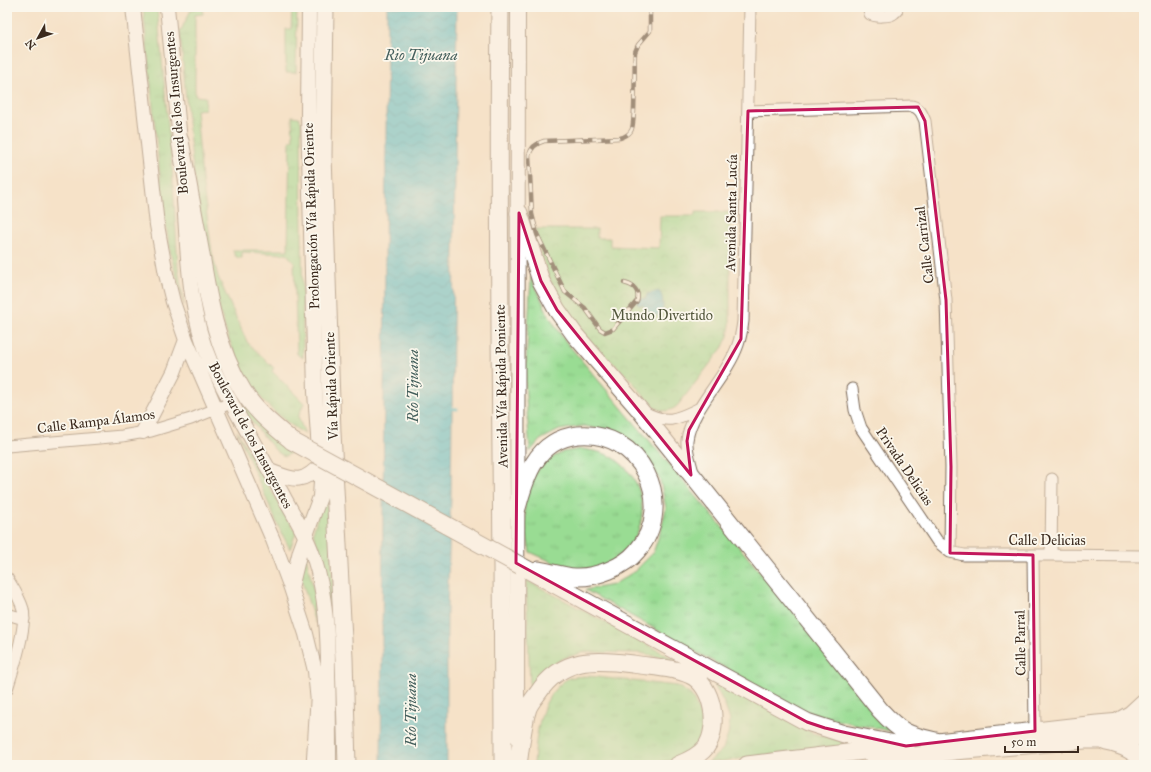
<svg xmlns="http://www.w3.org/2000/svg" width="1151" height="772" font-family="'IM FELL Great Primer',serif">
	<defs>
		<pattern id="grass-tufts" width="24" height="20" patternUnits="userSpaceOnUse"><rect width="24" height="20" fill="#99dc93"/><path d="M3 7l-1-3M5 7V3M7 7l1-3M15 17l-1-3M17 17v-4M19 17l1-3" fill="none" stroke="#85bd7e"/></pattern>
		<pattern id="park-crowns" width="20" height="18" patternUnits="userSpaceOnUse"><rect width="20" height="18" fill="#99dc93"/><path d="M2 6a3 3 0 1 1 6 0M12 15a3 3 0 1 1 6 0" fill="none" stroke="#85bd7e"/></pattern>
		<pattern id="water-waves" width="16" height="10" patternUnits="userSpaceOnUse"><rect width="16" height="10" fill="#53bfcd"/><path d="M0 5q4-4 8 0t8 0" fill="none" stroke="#469ba6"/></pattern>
	</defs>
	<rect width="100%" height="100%" fill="#fbf7ec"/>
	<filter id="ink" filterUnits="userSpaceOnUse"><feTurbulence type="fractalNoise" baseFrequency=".025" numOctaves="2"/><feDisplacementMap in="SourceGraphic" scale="8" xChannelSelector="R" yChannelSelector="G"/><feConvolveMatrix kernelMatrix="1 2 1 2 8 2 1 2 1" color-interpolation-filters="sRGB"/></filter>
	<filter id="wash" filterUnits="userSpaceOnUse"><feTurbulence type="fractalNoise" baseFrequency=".012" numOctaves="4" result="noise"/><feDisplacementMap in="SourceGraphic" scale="16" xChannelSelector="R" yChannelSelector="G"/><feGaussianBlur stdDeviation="0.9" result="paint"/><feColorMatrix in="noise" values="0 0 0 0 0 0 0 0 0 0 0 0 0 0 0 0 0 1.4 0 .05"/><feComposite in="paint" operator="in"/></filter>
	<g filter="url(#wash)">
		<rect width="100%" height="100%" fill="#f5e2c8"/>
		<!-- grass -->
		<path fill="url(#grass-tufts)" stroke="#6a8358" d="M143,7H157L172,166L178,267L184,305L171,256L163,207Z
			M199,7H203V14L195,15V96L206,97L205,109L196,110L202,179L212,253L218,277L247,342L274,368L272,371L304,403L298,417L305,434C281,420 261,402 247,378C223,337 214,291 206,245C202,224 197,204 195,183C188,133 185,82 180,32L191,10Z
			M292,7H297L296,72H286V29H291Z
			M292,116L299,117L301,122L303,358L297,354L294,262L287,254L242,252V258C236,258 234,256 233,250H288L290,140H293Z
			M197,277L220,359L297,448L289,454L285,456C276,454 271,444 265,438C232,399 207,349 198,298C196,292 197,284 197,277Z
			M531,277L548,314L562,337L577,355L895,732L836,720L799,709L585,590L613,585L635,571L653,553L661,530L666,508L660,480L650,463L632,443L615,432L584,426L559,430L540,440L530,452L525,383Z
			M237,431L296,533L290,549L280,530Z
			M582,449C595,451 609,453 619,462C650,487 650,533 618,557C611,563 601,568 591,570C569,572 549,560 530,552L526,532L524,493L532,476L546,461L563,452Z
			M325,491L331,540L336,662L332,645L322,561L313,532Z
			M305,552L314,592L315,623L300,575Z
			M526,580L680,662L641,653L585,652L564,658L550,666L530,686Z
			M588,676L677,686L691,695L698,709L703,725L699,742L692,751L681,758L648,765H534C536,736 539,694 569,678C574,676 582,677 588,676Z
			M711,678L812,733L855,744L708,763L723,749L728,735L730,720L724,703Z"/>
		<!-- park -->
		<path fill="url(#park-crowns)" stroke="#6a8358" d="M695,212H730V325L728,336L723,347L678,405C673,410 665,413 658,409C647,403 637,385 627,376C615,363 601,353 589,341C576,327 566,312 558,296C546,275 540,252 535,229H597V238H610V246L659,248L660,216H695Z"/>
		<!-- water -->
		<path fill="url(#water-waves)" stroke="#477476" d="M387,7H457L451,498L447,612V765H381Z
			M659,291C664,297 664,309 661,316L652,315L643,305H639L637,304V300L646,298L647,294Z"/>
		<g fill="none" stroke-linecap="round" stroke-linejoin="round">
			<!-- stream -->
			<path stroke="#53bfcd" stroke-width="3" d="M449,408L457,409"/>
		</g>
	</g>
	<g filter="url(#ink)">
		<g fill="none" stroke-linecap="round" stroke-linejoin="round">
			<defs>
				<path id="minor" d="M868,7L870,14C875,17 890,17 894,13C897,11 897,10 897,7
					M748,111L912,106C920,108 922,114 925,121L946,300L951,467L950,552
					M852,389L855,410L861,428L937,541L950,552L964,555H1051L1144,556
					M644,412C668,425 677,419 700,408
					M7,446L122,436L151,431L191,419L231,403
					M693,473C691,463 686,451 687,440C690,415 715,388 727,367C737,351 741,339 743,321L750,7
					M1033,555L1035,731
					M1051,555L1052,479
					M7,578C13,588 20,598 23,609C27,627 13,670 7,689
					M7,614L24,619"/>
				<path id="major" d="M133,7L157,225L166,274L173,302L186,340L273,540L291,588L306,634L315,671L319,713
					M167,7L181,151
					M184,200C188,255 188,311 211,363C233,410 262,455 286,501C296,519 308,538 314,558C326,595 328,635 328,674C329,705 329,735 329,765
					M143,432L174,372L186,340
					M270,471C294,480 302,485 321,464
					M291,588L300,551L320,497L321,481L315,392L308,113L309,7
					M517,737L518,7"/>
				<path id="highway" d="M325,7L323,155L332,432L344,658L347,765
					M500,7C497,260 503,512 503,765
					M180,141C187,177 193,213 200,249C208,298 216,348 243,391C255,411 274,426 292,441
					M519,213L541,281L557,310L575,335L639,409L880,710C903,735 909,735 940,742
					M516,511C521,495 525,477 534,463C544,447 559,437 578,435C640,429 678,504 637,551C624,567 596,578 575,577C563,576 550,572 539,570
					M521,566L807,722L844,734L906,746
					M1119,721L1131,714L1144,702
					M1106,742C1121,745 1136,750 1144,764
					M929,743L1097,724L1144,720
					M874,761L954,751L1085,740H1100L1144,736
					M315,765L319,702
					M518,765C521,746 522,726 528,708C530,703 535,697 538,693C562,657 595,659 633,664C651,667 673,667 690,675C713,685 720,727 706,747C699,756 688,761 678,765
					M747,765L889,748"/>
			</defs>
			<!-- minor casing -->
			<use href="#minor" stroke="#7c6a5a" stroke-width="13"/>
			<!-- major casing -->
			<use href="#major" stroke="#7c6a5a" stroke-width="16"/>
			<!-- highway casing -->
			<use href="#highway" stroke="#7c6a5a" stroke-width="19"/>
			<!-- minor -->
			<use href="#minor" stroke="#fff" stroke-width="11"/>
			<!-- major -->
			<use href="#major" stroke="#fff" stroke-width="14"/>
			<!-- highway -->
			<use href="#highway" stroke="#fff" stroke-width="17"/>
			<defs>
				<path id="rail" d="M624,283C633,285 640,290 637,301L613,329L605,332L600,329L585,308L565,292L537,234L532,214L529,155C531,148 537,143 544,141L620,138C624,137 628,135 631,131C636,124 634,65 635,52L638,45L650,31V7"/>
			</defs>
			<!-- rail casing -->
			<use href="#rail" stroke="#3b2a1e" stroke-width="4.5"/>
			<!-- rail -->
			<use href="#rail" stroke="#fbf7ec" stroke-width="3" stroke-dasharray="9" stroke-linecap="butt"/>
			<defs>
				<path id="highway-bridge" d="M292,441L521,566"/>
			</defs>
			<!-- highway-bridge casing -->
			<use href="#highway-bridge" stroke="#7c6a5a" stroke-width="19" stroke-linecap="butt"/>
			<!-- highway-bridge -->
			<use href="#highway-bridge" stroke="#fff" stroke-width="17"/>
		</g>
	</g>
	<!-- marked area -->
	<path d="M0 0H1151V772H0ZM918,107L925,121L946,300L951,467L950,553L1033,555L1035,731L906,746L825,728L807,722L516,563L519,213L541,281L557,310L691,475L687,441L689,430L741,339L748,111Z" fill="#f5e2c8" fill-opacity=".55" fill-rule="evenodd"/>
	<path fill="none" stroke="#c2185b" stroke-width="3" stroke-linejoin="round" d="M918,107L925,121L946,300L951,467L950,553L1033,555L1035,731L906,746L825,728L807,722L516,563L519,213L541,281L557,310L691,475L687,441L689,430L741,339L748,111Z"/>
	<g text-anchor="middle" stroke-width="3.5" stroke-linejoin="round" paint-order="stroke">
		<!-- street labels -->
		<g font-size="14" fill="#3b2a1e" stroke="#fbf7ec">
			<text transform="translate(176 113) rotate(-95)" y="5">Boulevard de los Insurgentes</text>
			<text transform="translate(731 213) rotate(-89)" y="5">Avenida Santa Lucía</text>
			<text transform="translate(311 216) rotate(-92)" y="5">Prolongación Vía Rápida Oriente</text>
			<text transform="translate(924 245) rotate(-97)" y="5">Calle Carrizal</text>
			<text transform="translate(331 386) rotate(-92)" y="5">Vía Rápida Oriente</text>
			<text transform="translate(501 386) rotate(-91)" y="5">Avenida Vía Rápida Poniente</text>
			<text transform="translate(96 421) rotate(-7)" y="5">Calle Rampa Álamos</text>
			<text transform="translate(251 435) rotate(62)" y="5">Boulevard de los Insurgentes</text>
			<text transform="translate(905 466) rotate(56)" y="5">Privada Delicias</text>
			<text x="1047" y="545">Calle Delicias</text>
			<text transform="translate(1020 643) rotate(-91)" y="5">Calle Parral</text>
		</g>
		<!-- park labels -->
		<g font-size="14" fill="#52563b" stroke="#fbf7ec">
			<text x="662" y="320">Mundo Divertido</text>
		</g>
		<!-- water labels -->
		<g font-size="15" font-style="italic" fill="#435e5b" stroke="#fbf7ec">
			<text x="421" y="60">Rio Tijuana</text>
			<text transform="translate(413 386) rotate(-90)" y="5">Río Tijuana</text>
			<text transform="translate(411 710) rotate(-90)" y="5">Río Tijuana</text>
		</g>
	</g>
	<!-- margin -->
	<rect width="1151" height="772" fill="none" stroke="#fbf7ec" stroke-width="24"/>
	<!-- north arrow -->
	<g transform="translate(38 38) rotate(230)" stroke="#fbf7ec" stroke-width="3" paint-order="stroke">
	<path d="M0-3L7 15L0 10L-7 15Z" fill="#3b2a1e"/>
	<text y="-6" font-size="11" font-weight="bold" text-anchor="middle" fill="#3b2a1e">N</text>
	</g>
	<!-- scale -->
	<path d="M1005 746v6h73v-6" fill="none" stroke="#3b2a1e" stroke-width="2"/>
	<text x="1011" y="746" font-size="12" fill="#3b2a1e" stroke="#fbf7ec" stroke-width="3" paint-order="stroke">50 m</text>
</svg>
